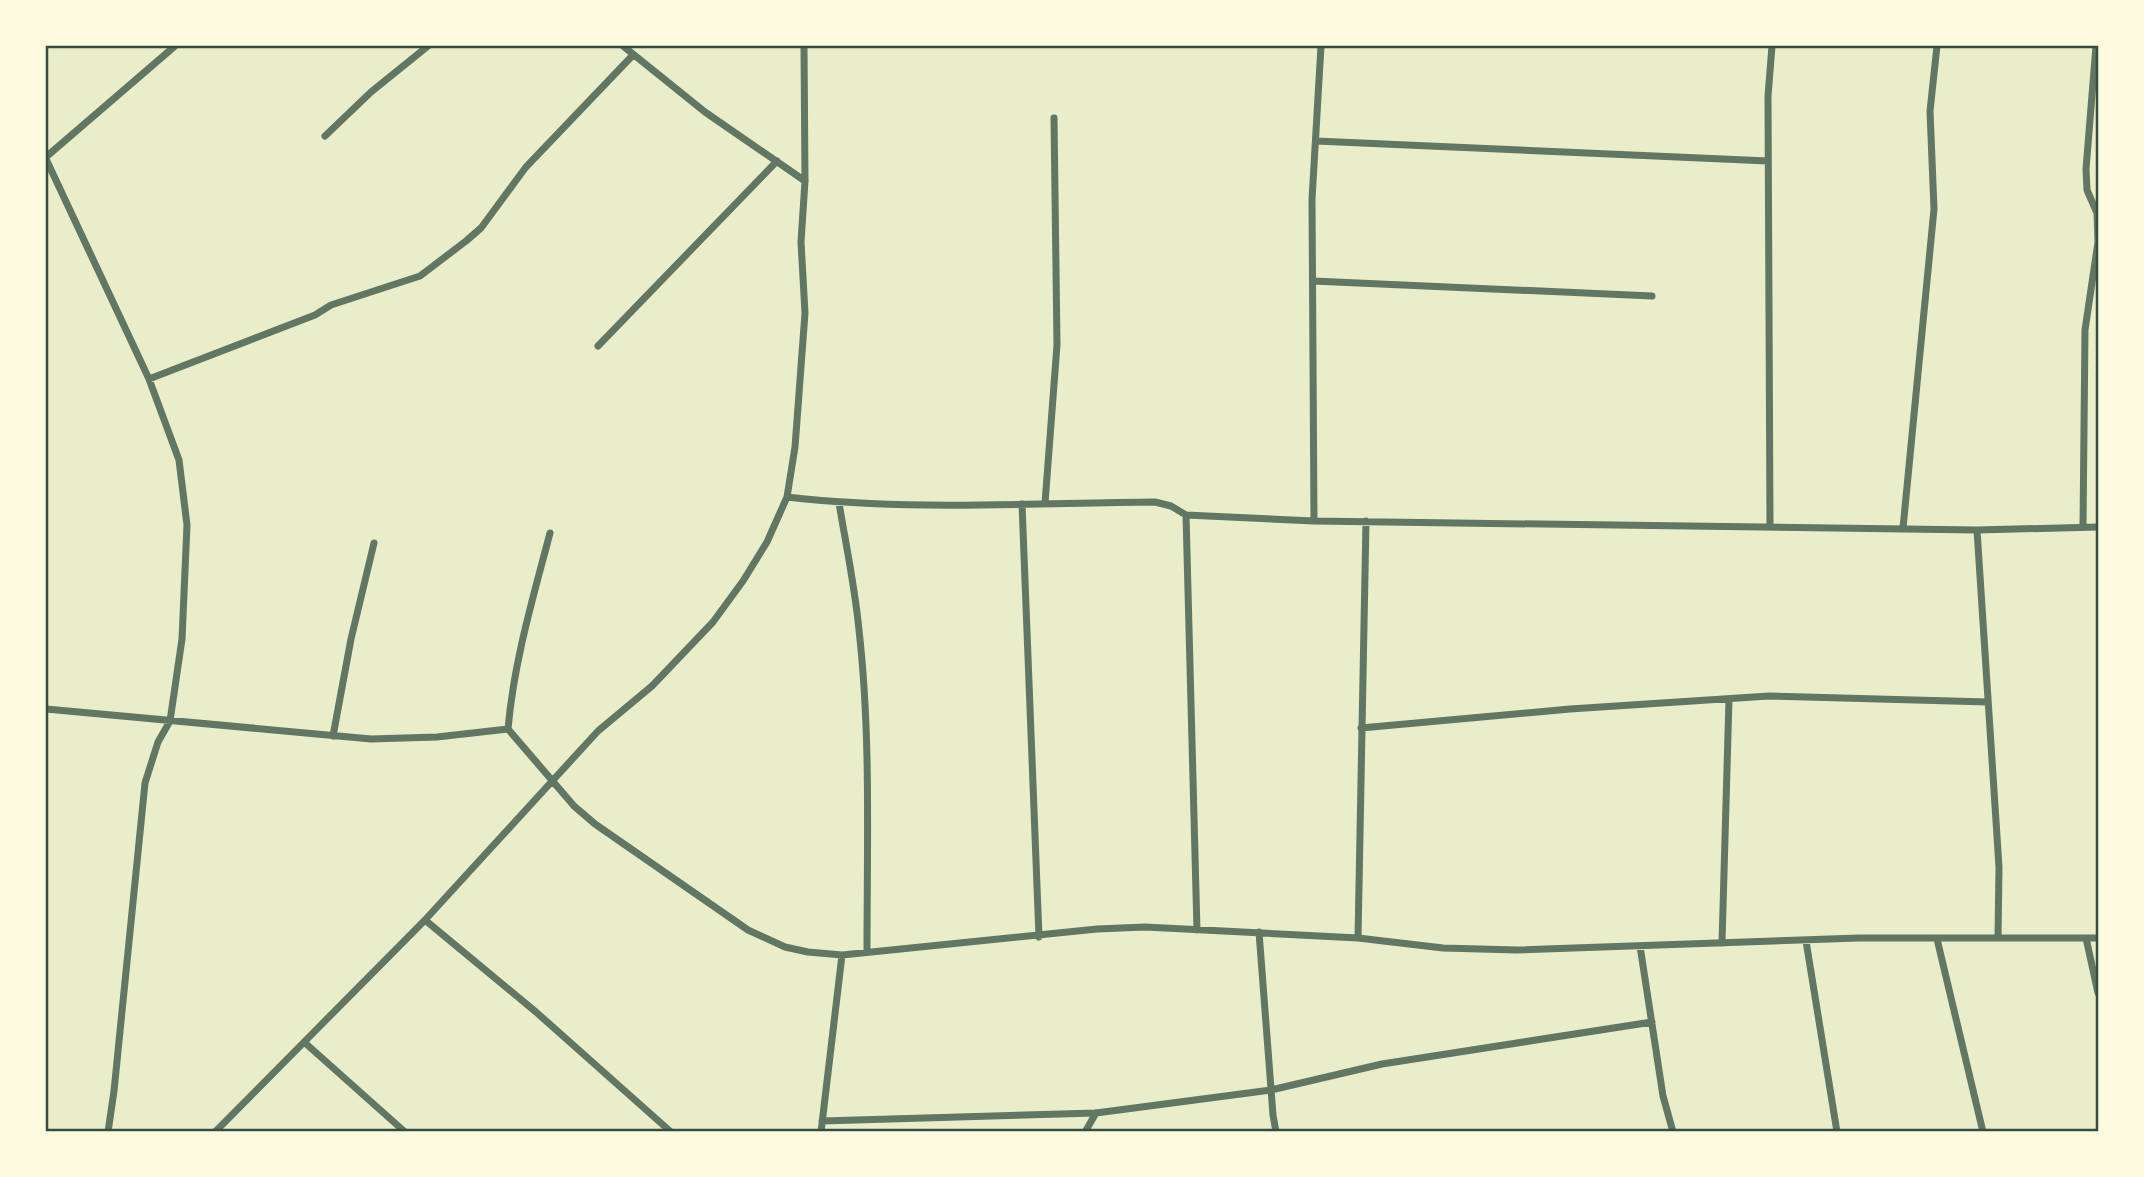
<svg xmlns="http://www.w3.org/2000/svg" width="2144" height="1177" font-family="'Source Serif 4',serif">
	<rect width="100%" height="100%" fill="#e9edc9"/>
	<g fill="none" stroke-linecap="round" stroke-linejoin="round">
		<!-- minor -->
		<path stroke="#617663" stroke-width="7" d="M623,46L705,112L805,181
			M325,136L371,92L428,46
			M1316,141L1768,161
			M46,157L175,46
			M46,159L149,379L179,460L187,525L182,639L170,721L158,742L145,783L114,1091L108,1132
			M1313,281L1652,296
			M598,346L777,161
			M149,379L315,315L331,305L420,276L466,241L481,228L526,167L633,55
			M787,497C909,511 1032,503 1155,502L1171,506L1186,515L1314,521L1977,530L2098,527
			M839,503C846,545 855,588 859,630C871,736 867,845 867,951
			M1045,503L1057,345L1054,118
			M1022,504L1039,937
			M1186,515L1197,930
			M1314,521L1312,199L1321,46
			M1770,526L1768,96L1772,46
			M2083,527L2085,330L2098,242L2097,213L2087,190L2086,169L2096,46
			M1903,528L1934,209L1930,111L1937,46
			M1977,530L1999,867L1998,938
			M46,709L371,739L437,737L508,729L574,806L595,824L748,930L785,947L808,952L842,955L1097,929L1145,927L1358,938L1443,948L1517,950L1859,938H2098
			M1361,728L1570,709L1769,696L1988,702
			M508,729C514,661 533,598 550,533
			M333,736L351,639L374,543
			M425,920L536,1012L671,1132
			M1259,932L1273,1115L1276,1132
			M1358,938L1366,521
			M2086,938L2098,993
			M1937,939L1983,1132
			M1806,941L1837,1132
			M1722,943L1729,699
			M1640,946L1663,1096L1673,1132
			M304,1042L405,1132
			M822,1121L1096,1113L1271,1090L1382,1064L1652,1022
			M215,1132L425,920L598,731L652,686L713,622L743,581L767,542L787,497L795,447L805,313L801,242L805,181L804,46
			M821,1132L842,955
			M1085,1132L1096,1113"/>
	</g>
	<!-- border -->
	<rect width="2144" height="1177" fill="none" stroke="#fefae0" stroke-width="94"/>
	<rect x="47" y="47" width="2050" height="1083" fill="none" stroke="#344e41" stroke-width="2.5"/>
</svg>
